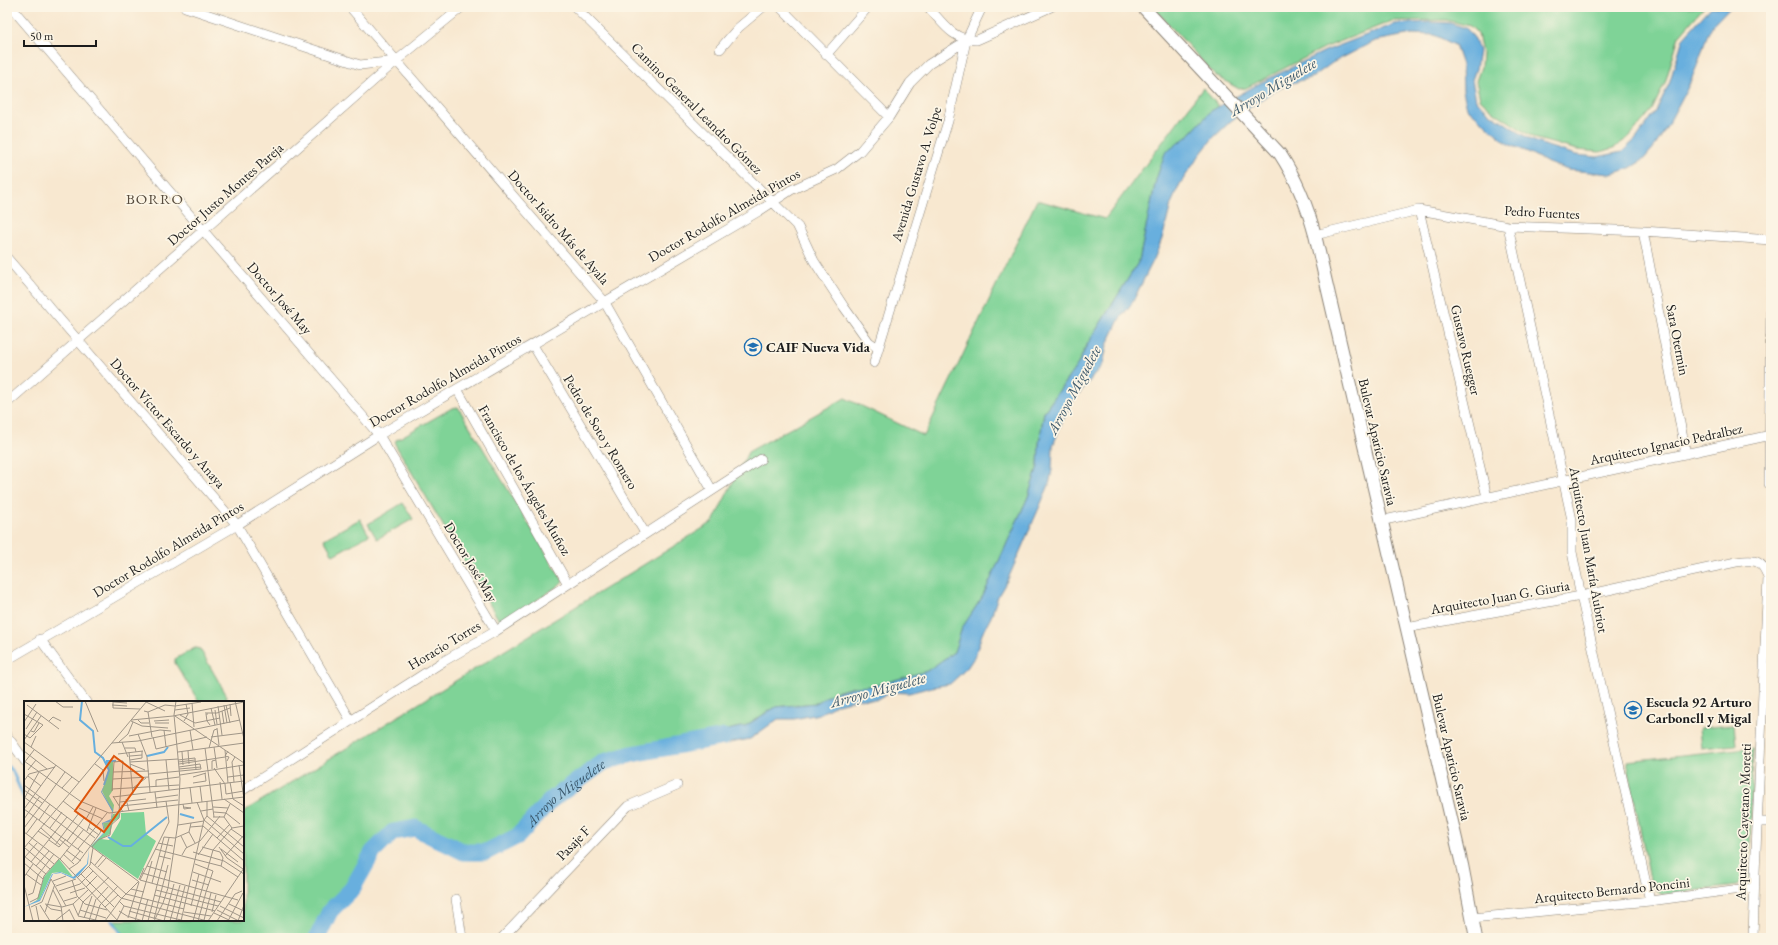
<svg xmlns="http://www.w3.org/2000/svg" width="1778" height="945" font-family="'EB Garamond',serif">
	<rect width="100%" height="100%" fill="#fcf5e5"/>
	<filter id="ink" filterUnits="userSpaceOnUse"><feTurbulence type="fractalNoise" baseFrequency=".025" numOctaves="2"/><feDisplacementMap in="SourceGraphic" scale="8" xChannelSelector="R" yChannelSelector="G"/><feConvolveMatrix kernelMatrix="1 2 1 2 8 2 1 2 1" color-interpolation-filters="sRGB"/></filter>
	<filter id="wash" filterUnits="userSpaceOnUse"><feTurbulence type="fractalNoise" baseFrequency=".012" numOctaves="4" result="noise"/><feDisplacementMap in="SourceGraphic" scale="16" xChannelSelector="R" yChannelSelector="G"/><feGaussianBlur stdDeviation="0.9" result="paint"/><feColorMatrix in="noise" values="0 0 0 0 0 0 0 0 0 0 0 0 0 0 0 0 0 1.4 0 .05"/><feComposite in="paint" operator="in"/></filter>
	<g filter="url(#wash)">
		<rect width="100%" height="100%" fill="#f8e8d0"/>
		<!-- green -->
		<path fill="#7fd397" stroke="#4e785a" d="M1153,7H1704L1679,36L1665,83L1652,110L1629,137L1614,148L1600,152L1577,150L1534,138L1493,111L1480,99L1476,81L1481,67L1482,52L1478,34L1470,26L1446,20L1392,21L1324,48L1246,88L1239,89L1215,75Z
			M1203,88L1219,107L1211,111L1189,135L1165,154L1156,180L1139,261L1087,345L1078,364L1044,412L1039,444L1038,466L1028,497L983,596L962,628L954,652L927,671L874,686L853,687L833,693L816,703L776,707L745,726L714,733L701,740L674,747L632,754L604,762L551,800L518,836L486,852H464L415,828L393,832L373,852L352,889L330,911L317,938H125L112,920H243V812L713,522L748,452L845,398L924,436L1037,200L1105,219Z
			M458,407L563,581L558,586L503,623L500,622L395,444L396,440L452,408Z
			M403,503L413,519L377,539L368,524Z
			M360,519L369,535L333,555L324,539Z
			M195,648L200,649L227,696L226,700L223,702H199L175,663V659Z
			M1734,725L1736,745L1701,748L1699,728Z
			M1748,748L1753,749L1749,878L1737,886L1664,894L1659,892L1651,885L1627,761Z"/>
		<!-- water -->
		<path fill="#67afde" stroke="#42667d" d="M1711,7H1730L1712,26L1707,36L1697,66L1687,89L1664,132L1655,146L1643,160L1630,168L1611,174L1568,170L1548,163L1528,152L1508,144L1467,108L1463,91L1462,65L1455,45L1434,35L1412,34L1375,41L1332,63L1313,77L1289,84L1271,93L1232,120L1213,138L1199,156L1180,184L1171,204L1163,236L1155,257L1132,303L1119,320L1107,345L1103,364L1071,404L1061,424L1053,446L1052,470L1049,485L1008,579L998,596L991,617L982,634L975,656L967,668L950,684L932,687L909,693L891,692L876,700L857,699L838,704L819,714L794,719H778L750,739L725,744L701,740L713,733L745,726L776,707L816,703L833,693L854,687L874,686L927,671L954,652L962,628L983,596L1028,497L1038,466L1039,444L1044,412L1078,364L1087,345L1139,261L1156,180L1165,153L1189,135L1211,111L1260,83L1325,51L1395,24L1429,22L1450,23L1466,28L1475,39L1479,51L1476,69L1472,80L1476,100L1490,113L1531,140L1550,147L1576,155L1597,157L1622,152L1636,139L1656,111L1669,84L1683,38Z"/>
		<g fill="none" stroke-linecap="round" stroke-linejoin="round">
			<!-- stream -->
			<path stroke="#67afde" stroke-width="3" d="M7,766L12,770L25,801
				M112,920L125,938"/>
			<!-- river -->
			<path stroke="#67afde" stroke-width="17" id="s1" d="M317,938L330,911L352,889L373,852L393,832L415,828L464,852H486L518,836L551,800L604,762L632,754L724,737"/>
		</g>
	</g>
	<g filter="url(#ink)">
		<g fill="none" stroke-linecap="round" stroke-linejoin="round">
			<defs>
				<path id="minor" d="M11,7L379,435L496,631
					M185,7L360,65L396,61
					M350,7L604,301L712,490
					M575,7L798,227L814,261L844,307L869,342L878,348
					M780,7L889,117
					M928,7C943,23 953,41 977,40L1051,7
					M720,49L738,28L763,7
					M826,55L868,7
					M1419,210L1487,497
					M1508,226L1572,520V552L1581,596L1650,901
					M1643,231L1686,454
					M1315,235L1419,210L1508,226L1643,231L1771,240
					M7,258L237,525L351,721
					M533,345L645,533
					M874,363L948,121L966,41L982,7
					M457,389L568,584
					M7,403L396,61L462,7
					M1769,484L1771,292
					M1380,521L1771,435
					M1406,628L1581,596L1736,562C1753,559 1763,559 1768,578L1755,873L1753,938
					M40,639L86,702
					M7,660L237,525L379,435L759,211L791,190L837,169L860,151L889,117L910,83L929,64L966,41
					M7,736L25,761
					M243,790L444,661L496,631L761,459
					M1758,822H1771
					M456,899L462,938
					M1472,918L1650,901L1755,887
					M502,938L628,806L677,785"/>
				<path id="tertiary" d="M1143,7L1280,154C1297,180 1307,205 1315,235L1462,865L1476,938"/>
			</defs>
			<!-- minor casing -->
			<use href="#minor" stroke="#8a8276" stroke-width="10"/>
			<!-- tertiary casing -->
			<use href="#tertiary" stroke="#8a8276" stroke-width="14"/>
			<!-- minor -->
			<use href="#minor" stroke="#fff" stroke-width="9"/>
			<!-- tertiary -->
			<use href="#tertiary" stroke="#fff" stroke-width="12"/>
		</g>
	</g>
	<!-- icons -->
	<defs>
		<symbol id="school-ring" viewBox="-11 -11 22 22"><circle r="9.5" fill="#fcf5e5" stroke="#1f6fb2" stroke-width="1.5"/><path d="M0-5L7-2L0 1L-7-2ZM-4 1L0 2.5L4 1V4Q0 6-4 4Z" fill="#1f6fb2"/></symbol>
	</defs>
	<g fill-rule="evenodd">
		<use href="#school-ring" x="743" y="337" width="20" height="20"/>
		<use href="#school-ring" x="1623" y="700" width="20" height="20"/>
	</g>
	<g text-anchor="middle" stroke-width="3.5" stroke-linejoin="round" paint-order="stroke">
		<!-- street labels -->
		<g font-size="14" fill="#1c1c1c" stroke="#fcf5e5">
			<text transform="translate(697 108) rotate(45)" y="5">Camino General Leandro Gómez</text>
			<text transform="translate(916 174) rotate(-73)" y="5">Avenida Gustavo A. Volpe</text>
			<text transform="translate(225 194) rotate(-41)" y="5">Doctor Justo Montes Pareja</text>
			<text transform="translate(1542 212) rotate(3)" y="5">Pedro Fuentes</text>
			<text transform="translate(724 215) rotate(-30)" y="5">Doctor Rodolfo Almeida Pintos</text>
			<text transform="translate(559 227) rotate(49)" y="5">Doctor Isidro Más de Ayala</text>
			<text transform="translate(280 298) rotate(49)" y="5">Doctor José May</text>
			<text transform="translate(1678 340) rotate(79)" y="5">Sara Otermin</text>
			<text transform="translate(1466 350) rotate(77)" y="5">Gustavo Ruegger</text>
			<text transform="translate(445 380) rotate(-30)" y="5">Doctor Rodolfo Almeida Pintos</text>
			<text transform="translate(168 423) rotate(49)" y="5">Doctor Víctor Escardo y Anaya</text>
			<text transform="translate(601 432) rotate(59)" y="5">Pedro de Soto y Romero</text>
			<text transform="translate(1378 442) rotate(77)" y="5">Bulevar Aparicio Saravia</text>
			<text transform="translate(1666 444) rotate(-12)" y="5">Arquitecto Ignacio Pedralbez</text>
			<text transform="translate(525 480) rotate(60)" y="5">Francisco de los Ángeles Muñoz</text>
			<text transform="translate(168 549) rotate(-31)" y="5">Doctor Rodolfo Almeida Pintos</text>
			<text transform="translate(1589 550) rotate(80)" y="5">Arquitecto Juan María Aubriot</text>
			<text transform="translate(471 562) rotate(59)" y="5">Doctor José May</text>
			<text transform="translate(1500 597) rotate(-10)" y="5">Arquitecto Juan G. Giuria</text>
			<text transform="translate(444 645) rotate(-31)" y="5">Horacio Torres</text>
			<text transform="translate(1452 757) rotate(77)" y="5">Bulevar Aparicio Saravia</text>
			<text transform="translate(1743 822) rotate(-88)" y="5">Arquitecto Cayetano Moretti</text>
			<text transform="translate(573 843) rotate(-46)" y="5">Pasaje F</text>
			<text transform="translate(1612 890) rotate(-6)" y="5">Arquitecto Bernardo Poncini</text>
		</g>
		<!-- poi labels -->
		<g font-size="14" font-weight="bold" fill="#1c1c1c" stroke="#fcf5e5" text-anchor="start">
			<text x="766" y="352">CAIF Nueva Vida</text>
			<text x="1646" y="707">Escuela 92 Arturo<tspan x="1646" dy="16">Carbonell y Migal</tspan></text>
		</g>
		<!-- water labels -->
		<g font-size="15" font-style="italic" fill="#3a576a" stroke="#fcf5e5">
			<text transform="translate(1273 87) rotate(-31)" y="5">Arroyo Miguelete</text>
			<text transform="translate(1074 390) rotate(-62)" y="5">Arroyo Miguelete</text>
			<text transform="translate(878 690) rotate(-15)" y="5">Arroyo Miguelete</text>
			<text dy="5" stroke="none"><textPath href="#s1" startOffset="331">Arroyo Miguelete</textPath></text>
		</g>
		<!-- neighbourhood labels -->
		<g font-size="15" letter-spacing="1" fill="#584d3f" stroke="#fcf5e5">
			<text x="155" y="204">BORRO</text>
		</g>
	</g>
	<!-- overview -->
	<g transform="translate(24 701)">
		<rect width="220" height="220" fill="#f8e8d0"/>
		<path d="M89,59V89L85,95L90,104L89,112L78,90L85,70L83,60ZM120,111L122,133L132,140L114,178L67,145L81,131L79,122L86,121L89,113L96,112L95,117L89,121L86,133L77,138L85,139L97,118V112ZM35,158L49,176L37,171L28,172L16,198L7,203L13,199L20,176Z" fill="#7fd397"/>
		<path d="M81,82L78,91L89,109L88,116L87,119L86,121L79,122L81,131L65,148L64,163L55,174L50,178L37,172L29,173L16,200L0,206L16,198L28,173L36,171L49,176L63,163L65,148L80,131L78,122L87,118L88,110L77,91Z" fill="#67afde"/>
		<path fill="none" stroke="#67afde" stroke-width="2" d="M58,0L56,19L69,30L71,51L79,57L85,69L80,84M123,55L140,51L144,46M83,65V60H92M156,113L170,117M84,136L99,145H107L143,116"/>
		<path fill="none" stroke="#a09688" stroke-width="1" d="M31,0L39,6H49M61,0L74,31M89,0V7L116,8M211,0L220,38M89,1L103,2M122,1L141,10M168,2L170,26M206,3L207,15M3,4L35,28M88,4L103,5M200,4L203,22M202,4L206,22M151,5L177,1M194,5L198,34M187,7L191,24M151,9L166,7M191,9L193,23M120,10L124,11L128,36M198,10L200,23M124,11L141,4L151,5M181,12H193L206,7M0,13L19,24L6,37L0,33M184,13H182L183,20L186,24M156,14L171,22M151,15L220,62M107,19L149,15L220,1M114,19L117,22H125M25,20L29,16L37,20M107,20L118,25L144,27M130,20L145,19M160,20L164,13L162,3M0,21L12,3M131,22H145M171,22L196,17M193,27L195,44M2,28L13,11M140,29L142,46M166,29L169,49M7,30L10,31L15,22M114,33L123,56L126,91M105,35L136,29L147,30M129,36L132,48L183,36M187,36L219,32M0,39L17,15M0,41L55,81M95,41L104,33L109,21M98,41L104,56M88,42L114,40L216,19M7,46L12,35M190,46L193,67M101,47H111L112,51M181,47L190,116M185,47L190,29L193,28M201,49L204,82M0,50L23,68M164,50L165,63M105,51L109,94M154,51L220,42M158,51L159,64M94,53L119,50M106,55L118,54M106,59L118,57V50M142,59L145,89M154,59L171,57L172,69M0,60L56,100L85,112L220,96M203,60L205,56L201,55L204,50M106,61L154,58M154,61L171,59M0,62L10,49M71,63L79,69L80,80M106,63L121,69M155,63L201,56M215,64L220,98M190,67L201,83L202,93L220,90M155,68L177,66M188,68V60L192,59M4,69L12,59M89,71L125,70M125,73L177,68L176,63L155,66M156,74L220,64M4,75L17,85M169,76L182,72M204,76L220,74M89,78L125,76M0,80L5,73L31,66M196,81L198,98M206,81L209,98L220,105M210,81L208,61L211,56M169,82L182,80L181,72M0,84L71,137M176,85L178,101M132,86V79L155,76M166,86L168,102M38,87L48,76M109,87L122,77M88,88L155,84M0,89L18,102M88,90L90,61L99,60L95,111M131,91L133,107M89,95L99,111M0,96L114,180M89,96L220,80M132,97L154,94M0,98L15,71M102,98L105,110M200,98L220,112M21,99L41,71M39,100L62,118L69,106M96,101L122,98M159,103L160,108L167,107L159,106M97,105L154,99M189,106L204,107M55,107L79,118M0,108L59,152M0,108L32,64M177,110L189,108M190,111L202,112M202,112L216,123M183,115L220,146M189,116H200L208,127M200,116L206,103M0,118L16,95M15,119L26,103M180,119L220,153M180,119L183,115V100M167,122L165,131L171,142M154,124L180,120M64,126L75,134M166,126L179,125L220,160M0,127L21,99M17,127L37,145M26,127L38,111M207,128L220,137M14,130L26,138M63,130L72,107M0,131L36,158L94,220M2,133L13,118M157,135L163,147M140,136L151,137L165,131M193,137L206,123M35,138L45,146M25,139L35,146L42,138M43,140L60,117M5,142L30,163M134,142L149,145M31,144L55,112M68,146L74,139L86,134L87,124L95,117L96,111M178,146L196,151L199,157L197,165M195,146L203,157L219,168M0,147L123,0M1,147L26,168M54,148L83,112M131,148L197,165L214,176M197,148L214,161M42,149L57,160M169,151L200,160L220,173M39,153L50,163M158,154L162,147L176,140L196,115M174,154L189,133M0,155L22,173M135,155L147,158M201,155L220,134M1,156L13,142M36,158L60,128M48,160L56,150M7,161L43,116M67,161L102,193L160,208M0,162L19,178M171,163L189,170L182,191M71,164L79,154M12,165L25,150M123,165L143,171M65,166L97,197L183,220M74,166L82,157M45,168L54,162L76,132L77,129L65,120M169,171L197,181M118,172L214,199M2,173L17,184M57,173L90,206M0,176L9,163M53,177L66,164L69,147M48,179L53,195L61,203L83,209M115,179L120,167M116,179L145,121L142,100M116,179L197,201M168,179L185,184M29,180L42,175M128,182L140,136M0,184L9,220M32,185L52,178M62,186L73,175M107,188L120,191M29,189L37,205L39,220M132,189L194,205M35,190L56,183L69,170M46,192L61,187M4,194L9,192L14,174L30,153M130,194L191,210M73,198L84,186M40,200L53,196M95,200L100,205L161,220M6,201L14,197L20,175L35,158M21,203L38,206L49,203L64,189M49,203L54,214M205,203L220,210M16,204L26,220M22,204L27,208L38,210M12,205L15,220M167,205L175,173M196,205L220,217M7,206L18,201L27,178L42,205M81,206L94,194M45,208L51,220M56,209L82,217M193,209L215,220M95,210L103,215L119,220M105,210L140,220M21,211L31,183M160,211L187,215M188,211L192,194M190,212L205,219M54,215L59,201L85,176M54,215L76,220M60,217L68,195M104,217L115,181M130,218L144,164M93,219L100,205M180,219L187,192M31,220L45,209M65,220L72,198M71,220L76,204L94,185M81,220L97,198L115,180M111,220L128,160M118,220L124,198M124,220L145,137M130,220L139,202L144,187L154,122L156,78L150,14L152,0M140,220L150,183M146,220L156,184M152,220L161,185M157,220L180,119L173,101M169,220L189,149L208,127L220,125M174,220L182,191M184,220L220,167M193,220L211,193L218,190M204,220L219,192M214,220L220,204"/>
		<path fill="#de560d" fill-opacity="0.15" stroke="#de560d" stroke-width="2" d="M90,55L119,77L80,131L51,110Z"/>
		<rect width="220" height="220" fill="none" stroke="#1c1c1c" stroke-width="2"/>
	</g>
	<!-- margin -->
	<rect width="1778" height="945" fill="none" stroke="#fcf5e5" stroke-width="24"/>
	<!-- scale -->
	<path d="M24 40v6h72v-6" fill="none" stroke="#1c1c1c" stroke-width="2"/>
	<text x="30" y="40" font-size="12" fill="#1c1c1c" stroke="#fcf5e5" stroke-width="3" paint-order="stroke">50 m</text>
</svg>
